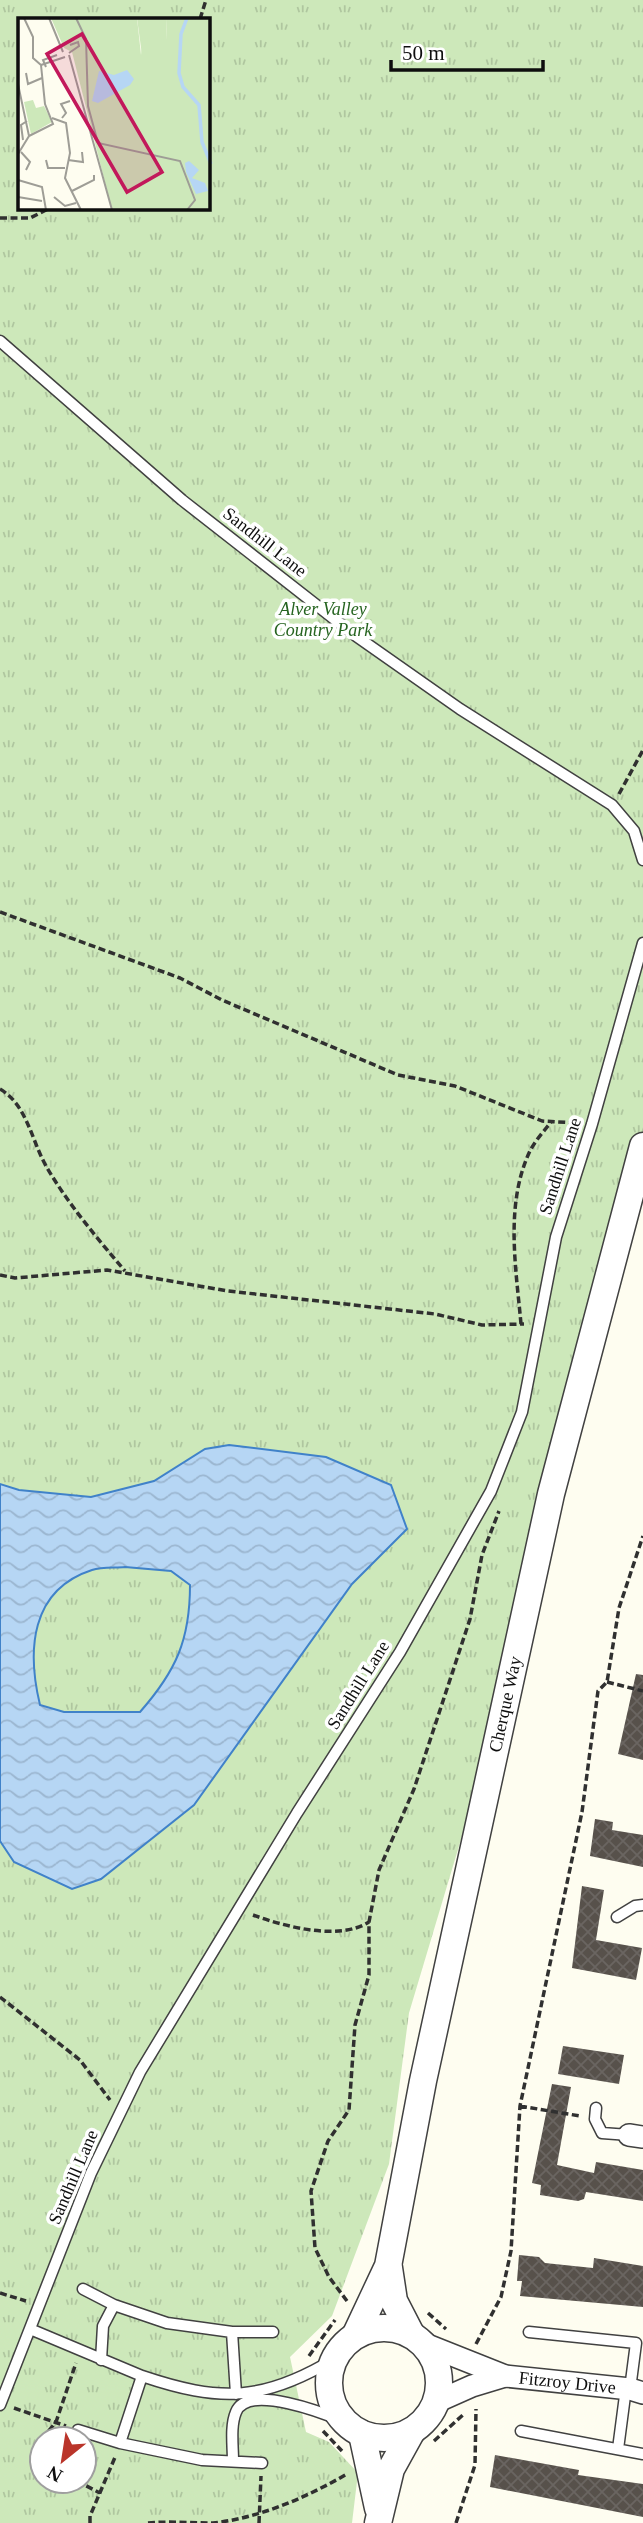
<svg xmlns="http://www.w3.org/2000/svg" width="643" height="2523" font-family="'Times New Roman',serif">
	<defs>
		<pattern id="park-tufts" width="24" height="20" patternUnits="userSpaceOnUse" patternTransform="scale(1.75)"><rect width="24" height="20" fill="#cde8ba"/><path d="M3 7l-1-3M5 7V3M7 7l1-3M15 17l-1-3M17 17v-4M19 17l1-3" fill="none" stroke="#afc69f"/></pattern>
		<pattern id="water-waves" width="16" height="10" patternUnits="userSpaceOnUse" patternTransform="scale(1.75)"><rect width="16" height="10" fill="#b6d6f4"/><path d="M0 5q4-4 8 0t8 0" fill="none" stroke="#9bb6d0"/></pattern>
		<pattern id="building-cross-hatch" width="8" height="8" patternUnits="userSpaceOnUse" patternTransform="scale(1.75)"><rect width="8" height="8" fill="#57514b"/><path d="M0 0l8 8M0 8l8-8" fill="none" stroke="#6a6561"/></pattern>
	</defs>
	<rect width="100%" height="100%" fill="#fefdf0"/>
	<!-- park -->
	<path fill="url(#park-tufts)" fill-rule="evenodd" d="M0,0H643V1146L506,1689L409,2013L389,2164L332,2316L290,2357L306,2432L329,2442L358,2473L352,2523H0ZM19,19H208V208H19ZM42,2439H84V2481H42Z"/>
	<!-- water -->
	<path fill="url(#water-waves)" stroke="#4082c9" stroke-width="2" fill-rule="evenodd" d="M229,1445L326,1457L391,1485L407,1529L352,1584L194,1805L101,1879L72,1889L14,1862L0,1841V1484L19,1490L91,1497L154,1481L205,1449ZM125,1567L171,1571L190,1585C190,1640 176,1671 140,1712H64L40,1705C27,1651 30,1590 92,1570C102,1567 115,1568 125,1567Z"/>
	<!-- building -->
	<path fill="url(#building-cross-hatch)" d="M636,1674L643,1675V1760L618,1754Z
		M595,1819L613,1822L612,1830L643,1835V1867L590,1856Z
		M582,1886L604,1890L596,1940L642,1948L636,1980L572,1968Z
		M563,2046L624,2055L619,2084L558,2074Z
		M552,2084L571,2087L557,2165L594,2173L596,2162L643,2170V2201L586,2192L584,2199L578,2201L540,2195L541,2185L532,2183Z
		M519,2255L539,2257L545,2263L593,2268L594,2258L643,2266V2307L520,2296L522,2281H517Z
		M495,2455L579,2470L578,2475L643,2484V2517L490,2487Z"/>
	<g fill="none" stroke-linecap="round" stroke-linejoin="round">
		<defs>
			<path id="service" d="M0,341L182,500L356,636L460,709L612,805L634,831L643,860
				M617,1917L635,1906L643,1905
				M596,2108L595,2119L602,2133L629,2135
				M83,2289L114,2305
				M30,2329L142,2376
				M232,2332H273
				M529,2332L636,2343L630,2389
				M101,2360L103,2326L114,2305L167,2323L232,2332L236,2394
				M0,2405L91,2173L140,2072L297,1813L400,1652L491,1491L522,1412L556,1237L592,1124L643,943
				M78,2430L120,2443
				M521,2431L643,2454
				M618,2449L626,2388
				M233,2461C233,2446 230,2426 236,2412C248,2383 326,2414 345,2422
				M262,2463L202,2460L120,2443L142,2376C219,2402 263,2402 334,2359"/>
			<g id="minor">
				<path d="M629,2135L643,2137"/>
				<path id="s1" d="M422,2343L505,2376L630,2389L643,2393"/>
				<path d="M436,2402L472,2386L505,2376"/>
			</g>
			<g id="tertiary">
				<path d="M389,2268L394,2301L411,2334"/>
				<circle cx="384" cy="2383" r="55"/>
				<path id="s2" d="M356,2334L388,2266L423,2081L551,1494L643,1146"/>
				<path d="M362,2434L378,2508"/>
				<path d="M378,2523L391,2469L412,2431"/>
			</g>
		</defs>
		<!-- service casing -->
		<use href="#service" stroke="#414141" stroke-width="13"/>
		<!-- minor casing -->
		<use href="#minor" stroke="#414141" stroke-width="24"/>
		<!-- tertiary casing -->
		<use href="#tertiary" stroke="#414141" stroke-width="29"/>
		<!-- path -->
		<path stroke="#303030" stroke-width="3.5" stroke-dasharray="7 3.5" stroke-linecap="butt" d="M200,19L206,0
			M0,218H30L50,208
			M619,794L643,750
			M0,912L180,978L222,1000L398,1075L455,1086L542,1121L576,1123
			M0,1089C27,1105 31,1139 46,1166C68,1204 97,1238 125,1271
			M0,1275L15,1278L107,1270L228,1291L435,1314L482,1325L524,1324
			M521,1324C516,1268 505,1206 529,1153C534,1142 544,1131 551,1122
			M607,1682L643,1691
			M253,1915C286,1927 339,1941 369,1922
			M0,1997L80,2060L110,2100
			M520,2106L580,2116
			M0,2293L26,2301
			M347,2301L329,2277L315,2248L311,2191L328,2141L349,2110L355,2025L369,1975V1922L379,1870L414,1789L470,1619L482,1555L499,1511
			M428,2313L446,2329
			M476,2344L501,2297L511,2251L520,2106L582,1812L598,1691L607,1682L619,1608L643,1536
			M309,2356L335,2320
			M14,2408L66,2426
			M323,2431L342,2451
			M42,2439L56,2422L76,2363
			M42,2439L39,2447L42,2465
			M434,2441L465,2413
			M77,2481L100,2493
			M90,2523V2516L116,2455
			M148,2523C170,2521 192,2523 213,2523C260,2518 307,2497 347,2474
			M259,2523L261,2476
			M456,2523L475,2465L476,2409"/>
		<!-- service -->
		<use href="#service" stroke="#fff" stroke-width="10"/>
		<!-- minor -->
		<use href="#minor" stroke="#fff" stroke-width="21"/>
		<!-- tertiary -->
		<use href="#tertiary" stroke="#fff" stroke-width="26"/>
	</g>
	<g text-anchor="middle" stroke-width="7" stroke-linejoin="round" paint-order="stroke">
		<!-- street labels -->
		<g font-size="18" fill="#0e0e0e" stroke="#fff">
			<text transform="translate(265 542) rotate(38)" y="6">Sandhill Lane</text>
			<text transform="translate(560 1166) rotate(-72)" y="6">Sandhill Lane</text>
			<text transform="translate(358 1685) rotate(-58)" y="6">Sandhill Lane</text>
			<text dy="6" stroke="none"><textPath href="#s2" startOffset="649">Cherque Way</textPath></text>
			<text transform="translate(73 2177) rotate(-67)" y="6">Sandhill Lane</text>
			<text dy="6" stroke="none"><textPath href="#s1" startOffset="152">Fitzroy Drive</textPath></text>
		</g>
		<!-- park labels -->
		<g font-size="18" font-style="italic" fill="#266420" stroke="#fff">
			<text x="323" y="615">Alver Valley<tspan x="323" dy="21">Country Park</tspan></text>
		</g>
	</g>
	<!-- overview -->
	<g transform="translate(18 18)">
		<rect width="192" height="192" fill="#fefdf0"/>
		<path d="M119,0H149L148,23L124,37Z" fill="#cde8ba"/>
		<path d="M33,0H119L123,37L125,20L148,22L149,0H192V192H94L54,34L46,30ZM15,82L18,90L26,88L34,104L13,116L6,84Z" fill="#cde8ba"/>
		<path d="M109,52L116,61L112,67L80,85L74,83L81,53L96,57ZM171,143L181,152L174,160L187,165L190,173L178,176L168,154L167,145Z" fill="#b6d6f4"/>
		<path fill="none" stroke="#b6d6f4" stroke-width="3.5" d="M169,0L163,16L161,55L165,69L181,87L184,124L193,146"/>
		<path fill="none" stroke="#9e9d96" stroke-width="2" d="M6,0L15,19V40L23,47M31,0L45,34M58,0L68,21L70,88L80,125L162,143L177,182L169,192M51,35L61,28L60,24L52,27M51,37L94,192M23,47L47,39M28,49L25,42L39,37M8,55L10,66L24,60M0,66L11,118L0,136M34,100L48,105L52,135L47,160L63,192M44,100L48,95L43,86L52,83M11,118L35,106L27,86L23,47M5,122L3,107L9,103M3,134L12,144L8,152M28,142L30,150H47M50,142L65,144L64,134M0,162L24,169L28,192M54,173L76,162V157M0,179L24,183M36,179L47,188L58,185"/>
		<path fill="#c2185b" fill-opacity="0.15" stroke="#c2185b" stroke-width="3.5" d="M64,16L144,154L109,174L29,36Z"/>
		<rect width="192" height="192" fill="none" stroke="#0e0e0e" stroke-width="3.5"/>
	</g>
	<!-- north arrow -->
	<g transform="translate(63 2460) rotate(210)"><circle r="33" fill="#ffffff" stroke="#9f9f9f" stroke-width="2"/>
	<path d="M0-5L12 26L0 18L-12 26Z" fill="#ba352a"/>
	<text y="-10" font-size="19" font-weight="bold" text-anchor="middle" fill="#0e0e0e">N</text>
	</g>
	<!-- scale -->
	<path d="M391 60v10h152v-10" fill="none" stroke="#0e0e0e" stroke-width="3.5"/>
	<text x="402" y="60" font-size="21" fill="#0e0e0e" stroke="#ffffff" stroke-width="5" paint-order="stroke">50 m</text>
</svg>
